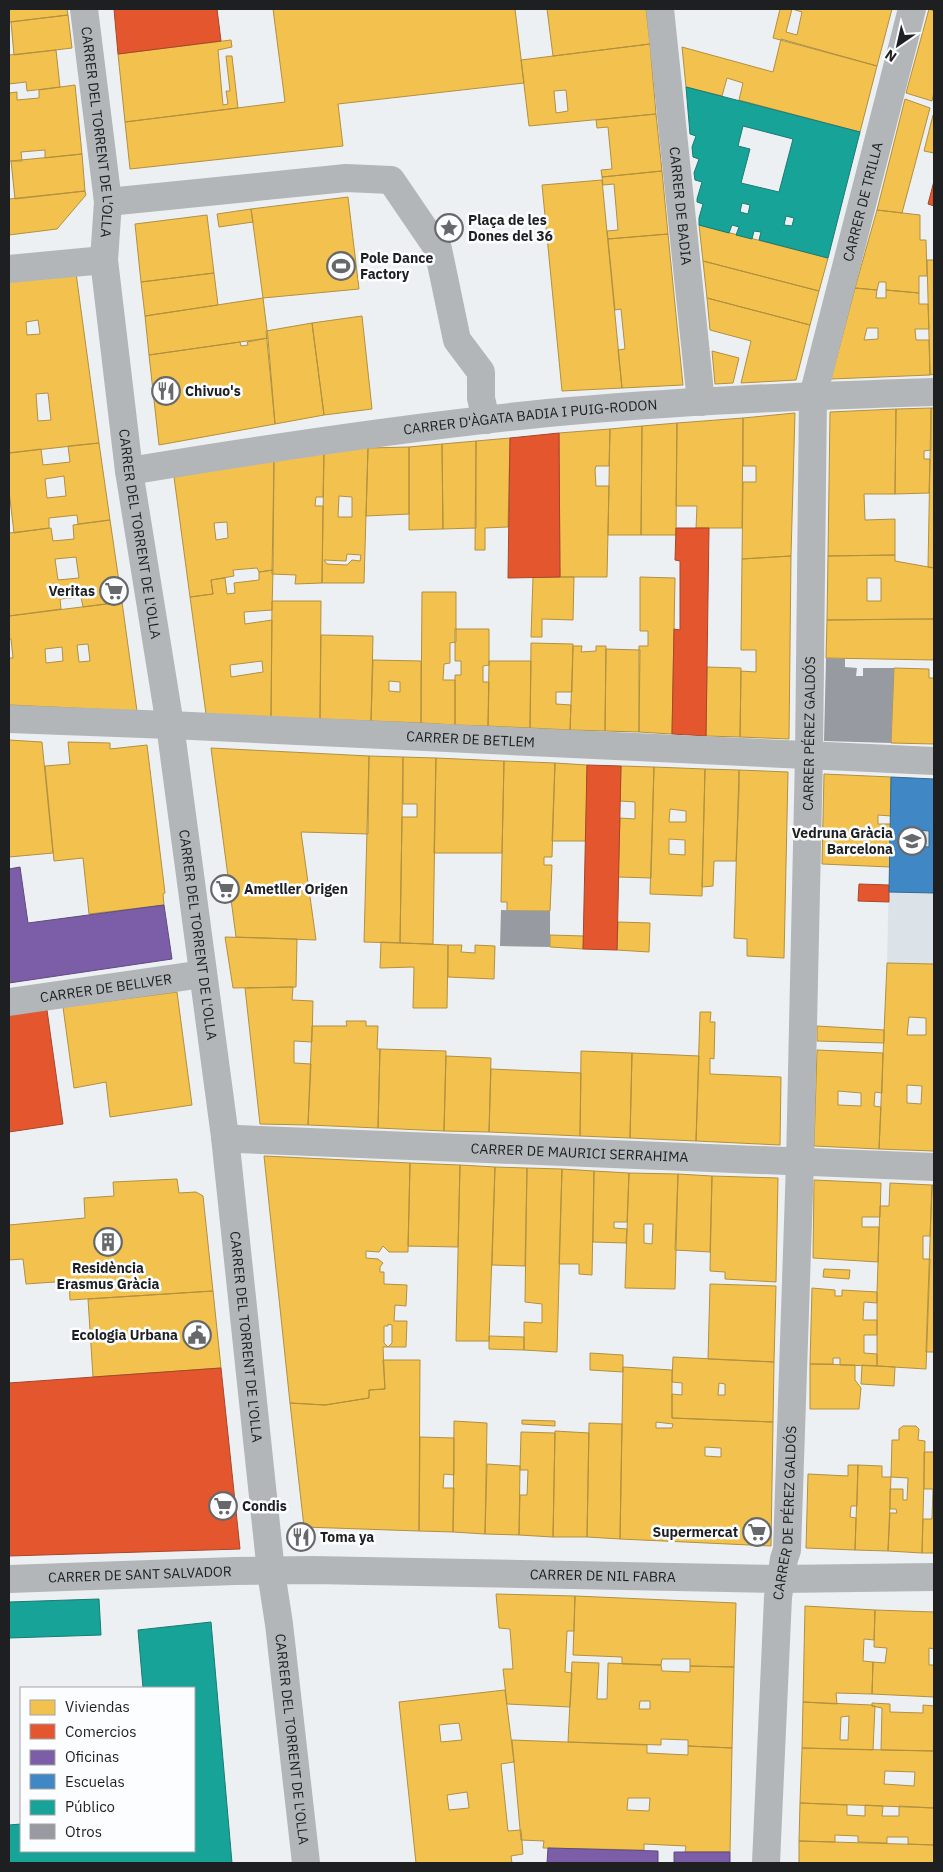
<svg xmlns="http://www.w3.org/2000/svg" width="943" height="1872" font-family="'IBM Plex Sans',sans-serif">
	<rect width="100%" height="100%" fill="#edf0f3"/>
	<!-- built -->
	<path fill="#dbe3e9" d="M891,777L934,779V964L887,963Z"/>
	<!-- homes -->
	<path fill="#f2c14e" stroke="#b29040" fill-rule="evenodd" d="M9,9H67L68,15L9,22Z
		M273,9H515L524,83L338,104L343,146L130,169L125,122L285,102Z
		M547,9H646L650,44L553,56Z
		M780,9H892L877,66L773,38ZM792,9L802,12L797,35L786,32Z
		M929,9L934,11V92L932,101L906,93Z
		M68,15L72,48L14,55L11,22Z
		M781,39L877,66L860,132L739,100L743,83L727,78L722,96L686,87L682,47L773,72Z
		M231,40L232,47L218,50L223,105L228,104L226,91H230L226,56H232L238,108L125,122L118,54Z
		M650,44L656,114L529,126L521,60ZM566,90L568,111L556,113L554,91Z
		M56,50L60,87L27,91L26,82L9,84V93V55Z
		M75,85L82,154L45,158V150L21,152L22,161H9V93L17,92V100L39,98V90Z
		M905,99L930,108L902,213L877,210Z
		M656,114L662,171L602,177L601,170L612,169L608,127L597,128L596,120Z
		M933,115L934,116V153L924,151Z
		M82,154L85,191L15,199L11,161Z
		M662,171L668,234L608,239L607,231L618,230L614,184L603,185L602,177Z
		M602,180L622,388L562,391L542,185Z
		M85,191L86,195L57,229L9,235V199Z
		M348,197L359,289L263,298L251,209Z
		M251,209L253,222L219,227L217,214Z
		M877,210L920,215V240H926L927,276H919V293L886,290V282H879L877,290L855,288Z
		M207,215L214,273L141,282L135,224Z
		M699,225L828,258L819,291L703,261Z
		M668,234L683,385L622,388L618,350L625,349L621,309L615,310L608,239Z
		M927,260H934V374L930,375Z
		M703,261L819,291L810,325L707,298Z
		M76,273L99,443L9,453V280ZM38,320L40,334L27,335L26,322ZM48,393L51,420L38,421L36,394Z
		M214,273L218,305L145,316L141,282Z
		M855,288L877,290L876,298H886V290L919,293V304H928L929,329H915L916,340H929L930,375L831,379ZM867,328H878V339L864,340Z
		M263,298L268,338L149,355L145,316Z
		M707,298L810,325L796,380L741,383L751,341L710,330Z
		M362,316L372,409L324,415L312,323Z
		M312,323L324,415L275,424L266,331Z
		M268,338L275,424L159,445L149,355L240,342L241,346L248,345L247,342Z
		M712,351L739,358L733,383L715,384Z
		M931,408H934V568L928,567Z
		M931,408V450L924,451V459H930L929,493L895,494L896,409Z
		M896,409L895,494H864L865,520L895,519V555L828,556L830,412Z
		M795,413L791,556L742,559L743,482H756V466H743V418Z
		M743,418L742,528H696L697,506H676L677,423Z
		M677,423L676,535H641L642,426Z
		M642,426L641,535H608L610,429Z
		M610,429L609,466H596L595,470L596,486H609L607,577H560L559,433Z
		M510,438L508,527L485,528V550H475L476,441Z
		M476,441V528L443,529L442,444Z
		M99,443L110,520L78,524L77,515L49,518V528L14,533L9,491V453L41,449L43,465L70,462L68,446ZM64,476L66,496L47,498L45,479Z
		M442,444L443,529L409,530V447Z
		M409,447V514L366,516L368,448Z
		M368,448L364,583H322L324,451ZM339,496L352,497V517H338ZM347,554L361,555L360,561L352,560L347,565L327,564L324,560L346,561Z
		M324,451L323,497H316L315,506H323L322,583L295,584L296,575L272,574L274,460Z
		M274,460L273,570L259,572L257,568L233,570L234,576L211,580L213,594L190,597L174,477ZM227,522L228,538L216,540L214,523Z
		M110,520L122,602L83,607L81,597L60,599L61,609L9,616V533L51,528L53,541L74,539L73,525ZM76,557L79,578L58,580L55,559Z
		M895,555V561L934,568V619L827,620L828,556ZM867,578H881V601H867Z
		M791,556L789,739L740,737L741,671L756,672V650H741L742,559Z
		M273,570L272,610L244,612L245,624L272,620L271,717L206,714L190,597L213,594L211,580L225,578L227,594L235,593L234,583L259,580V572ZM262,661L263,672L231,677L230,665Z
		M533,577H574L573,620L542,619V637H531Z
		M640,577L675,578L672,734L639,732V646H648V631H640Z
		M422,592H456V642L450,643V663L444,664L443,680H455V725L421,723Z
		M272,601H321L320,719L271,717Z
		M122,602L137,711L9,705V658H13L11,639H9V616ZM88,644L90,661L79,662L77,645ZM62,647L63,661L46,663L45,649Z
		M911,619H934V660L826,658L827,620Z
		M455,629H489V665L483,666V682H489L488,726L455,725V675H461V661H455Z
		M321,635L373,636L371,721L320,719Z
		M531,643L573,644L572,692H556V704L571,705L570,730L530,728Z
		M573,646H582L581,652L596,651V646H606L605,731L570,730Z
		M606,649L640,650L639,732L605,731Z
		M373,660L421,661V723L371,721ZM389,681L400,682V692L389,691Z
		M489,661H531L530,728L488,726Z
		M707,667L741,668L740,737L706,736Z
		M894,668L929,669V678H934V744L891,743Z
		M9,740L42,742L53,853L9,857Z
		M68,742L110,743V749L147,745L165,893L163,894L164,905L89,914L83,858L54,861L45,766L70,764Z
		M211,748L369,756L368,834L301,832L316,940L236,937Z
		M369,756L403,757L400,943L364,942Z
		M403,757L436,758L433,944L400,943L402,817H417V804H403Z
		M436,758L504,761L502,853H434Z
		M504,761L555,763L552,857H544V865H552L550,911H507V902H501Z
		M555,763L587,765L586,841H552Z
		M621,766L654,767L651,878L618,877L620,818L635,819V802L620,801Z
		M654,767L705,769L702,896L650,894ZM670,809L686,811V822H669ZM669,839L685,840V855L669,854Z
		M705,769L739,770V791L736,861H714L713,886L702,887Z
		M739,770L788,772L784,958L747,956V939L734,938Z
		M824,774L891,777V816L878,815V824H891L890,867L822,864Z
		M618,922L650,923L649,952L617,950Z
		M550,935L584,936L583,949L550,947Z
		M225,937L297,939L296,987L233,988Z
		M381,942L448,945L447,1008H413L414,967L380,968Z
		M448,945H462L461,952L475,953V945L495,946L494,979L448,977Z
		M887,963L934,964V1151L879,1149ZM909,1017L926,1018V1035H907ZM907,1085L922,1086L921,1104L907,1103Z
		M293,987L292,1000L313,1001L312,1042L294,1041V1063L311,1064L308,1125L260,1124L245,988Z
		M177,992L192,1105L110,1117L106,1082L74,1088L63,1007Z
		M700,1012H711L710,1022H715L714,1059L710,1058V1074L781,1077L780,1145L696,1141Z
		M346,1021H366V1026H378L377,1049H380L378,1128L308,1125L312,1026H347Z
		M817,1026L884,1030V1043L817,1041Z
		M380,1049L446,1051L444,1131L378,1128Z
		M817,1050L883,1053L882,1093L875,1092L874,1106L881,1107L879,1149L814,1146ZM838,1091L861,1093V1106L838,1105Z
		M581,1051L632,1053L630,1138L580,1136Z
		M632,1053L699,1056L696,1141L630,1138Z
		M446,1056L491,1058L489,1132L444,1131Z
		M491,1069L581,1073L580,1136L489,1132Z
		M264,1156L410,1163L408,1252H389L383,1246L379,1252L366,1251V1258L378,1259L383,1263L380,1267V1272H384V1284L407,1285L406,1306L395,1305L394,1321H407L406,1347H383L385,1389L369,1390V1398L325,1405L290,1403ZM388,1324L392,1325V1343L388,1347L384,1343V1326H388Z
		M410,1163L460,1165L458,1247L408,1246Z
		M460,1165L495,1167L489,1341H456Z
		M495,1167L527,1168L525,1266L492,1265Z
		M527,1168L562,1169L557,1352L524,1350V1322L542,1323V1304L525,1302Z
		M562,1169L594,1171L592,1275L579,1274V1264H559Z
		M594,1171L629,1173L627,1222H614V1228L627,1229L626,1243L593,1242Z
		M629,1173L678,1174L675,1289L625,1288ZM644,1224H653L652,1244L644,1243Z
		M678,1174L712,1176L710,1252L675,1250Z
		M712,1176L778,1178L776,1282L725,1279V1272L710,1271Z
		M177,1179L179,1193L196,1192L203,1196L213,1291L70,1300L69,1281L26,1284L23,1259L9,1260V1225L85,1218L84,1198L114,1196L113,1182Z
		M814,1180L881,1183L880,1217H862V1227H879L878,1262L813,1258Z
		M890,1183L932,1185L930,1236H923V1259H930L926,1369L877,1366V1292L880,1206H889Z
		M932,1185H934V1352H926Z
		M824,1269L850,1270L849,1279L823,1277Z
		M710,1284L776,1286L774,1362L708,1359Z
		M812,1288L835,1290V1296H842V1290L877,1292V1303L864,1302L863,1320H877V1335H864V1353L877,1354V1366L840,1365V1358H833V1364H810Z
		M213,1291L221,1368L93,1377L88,1299Z
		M489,1336L524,1337V1350L489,1349Z
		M590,1353L623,1355V1372L590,1370Z
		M673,1357L774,1362L773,1422L672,1418V1394L682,1395V1383L672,1382ZM719,1383L725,1384V1395H718Z
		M383,1360H420L419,1531L304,1527L290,1403L325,1405L369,1398V1390L385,1389Z
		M810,1364L855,1365V1380L861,1388L859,1409H810Z
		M862,1365L895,1367L894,1386L861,1384Z
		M623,1367L672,1370V1418L773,1422L771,1546L620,1539ZM656,1422L673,1424L672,1428H656ZM705,1447L721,1448V1457L705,1456Z
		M522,1420L555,1421V1426L522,1424Z
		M454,1421L487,1423L485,1534L453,1532Z
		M589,1423L622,1424L620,1539L587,1537Z
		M903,1426H916L919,1429L918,1440L925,1441L922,1553L888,1551L890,1513H897L896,1509H890V1489H903V1500H907L908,1478L891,1477L892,1440H899V1429Z
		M555,1431L589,1433L587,1537H553Z
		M521,1432L555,1433L553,1537L519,1535L520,1495H527L528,1470H520Z
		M420,1437L454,1438V1475L444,1474L443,1488H454L453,1532L419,1531Z
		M924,1452H934V1553H922L923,1519H932L933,1489H924Z
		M487,1464L520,1466L519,1535L485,1534Z
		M848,1465H858L857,1506H851L850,1517L856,1518L855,1550L806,1548L808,1474L848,1476Z
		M858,1465L882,1466V1477H891L888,1551L855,1550Z
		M496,1594L575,1596L574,1631H567L565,1672L572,1673L570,1707L507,1704L503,1669H513L510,1629L499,1628Z
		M575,1596L736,1603L734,1667L690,1666V1659H662L661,1665L622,1664V1657L573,1655Z
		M805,1606L875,1610L874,1640L864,1639L863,1661L873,1662L872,1694L836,1693L837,1704L803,1702Z
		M875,1610L934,1612V1649L929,1648V1665H934V1697L872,1694L873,1662L885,1663L887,1648L874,1647Z
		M572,1662L599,1663L597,1699H607L608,1663L661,1665L662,1671L690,1672V1666L734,1667L732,1748L688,1746V1740L661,1739V1745L568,1742ZM640,1701H650V1709H639Z
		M505,1690L514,1762L501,1764L508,1831L521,1830L523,1854L511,1856L512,1863H416L399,1702ZM459,1723L462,1740L441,1742L439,1725ZM467,1792L469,1808L449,1810L447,1795Z
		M803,1702L872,1705V1706H875L873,1750L802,1748ZM849,1716L848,1740H840L841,1717Z
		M872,1703L890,1704V1712L923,1713V1705L934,1706V1751L881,1750L882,1708L872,1706Z
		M512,1740L647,1745V1753L688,1755V1746L732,1748L730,1852H685L686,1846L644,1844V1850L543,1848L544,1841L521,1840ZM628,1798H650L649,1811L627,1810Z
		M802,1748L934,1751V1808L800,1803ZM885,1771L915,1772L914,1786L884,1784Z
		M800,1803L847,1805V1815L865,1816V1805L883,1806L882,1816H899V1806L934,1808V1845L908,1844V1837H887V1843L858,1842V1836L835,1835V1842L799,1841Z
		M799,1841L934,1845V1863H799Z"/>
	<!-- shops -->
	<path fill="#e4572e" stroke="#a8462a" d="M114,9H217L221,41L118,54Z
		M934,181V206L928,204Z
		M559,433L560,577L508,578L510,438Z
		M676,528H709L706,736L672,734L674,629L680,630V561L675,560Z
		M587,765L621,766L617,950L583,949Z
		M859,884L889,885V902L858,901Z
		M47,1010L63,1124L9,1132V1015Z
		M221,1368L240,1549L9,1556V1383Z"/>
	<!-- offices -->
	<path fill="#7b5ea7" stroke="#5f4b7f" d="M20,867L28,923L164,905L172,959L9,983V869Z
		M548,1848L658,1851V1863H547Z
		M674,1852H730V1863H674Z"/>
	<!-- schools -->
	<path fill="#3f88c5" stroke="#356894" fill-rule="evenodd" d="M891,777L934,779V893L889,892ZM917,830L929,831V847L917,846Z"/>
	<!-- public -->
	<path fill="#17a398" stroke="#197b74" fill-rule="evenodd" d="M686,87L860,132L828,258L759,240L761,232L754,231L752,239L736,235L739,227L732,225L729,233L699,225V218L703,204L697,202V199L702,182L695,180L694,173L699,159L693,157L692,147L696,136L690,134ZM743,126L793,139L779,192L741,183L750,149L738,146ZM742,203L750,205L748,214L740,212ZM786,216L794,218L792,226L784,225Z
		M99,1599L101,1635L9,1638V1602Z
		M211,1622L232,1863H9V1825L21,1824V1851H194V1688H143L138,1630Z"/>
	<!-- building -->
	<path fill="#979aa0" d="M826,658L845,659V667L857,668L856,676H863V668H894L891,743L824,741Z
		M501,910L550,911V947L500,946Z"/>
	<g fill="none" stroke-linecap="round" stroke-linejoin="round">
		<!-- street -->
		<g stroke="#b2b6b8" stroke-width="28">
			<path id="s1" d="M84,9L108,202L104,260L129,471L170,725L225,1137L271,1572L279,1624L306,1863"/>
			<path id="s2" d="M660,9L701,402"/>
			<path d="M108,202L346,178L391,180L438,249L457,340L481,372V398L486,420"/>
			<path d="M9,269L104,260"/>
			<path id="s3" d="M129,471C268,448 408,427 548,413C676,401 806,396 934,392"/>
			<path id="s4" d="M9,719L170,725L934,761"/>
			<path id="s5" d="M9,1002L203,974"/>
			<path id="s6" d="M225,1137L238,1139L934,1167"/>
			<path id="s7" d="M9,1579L235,1571L312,1570L780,1579L934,1577"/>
			<path id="s8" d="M766,1863L778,1597L784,1559L787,1550L800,1162L809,755L813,396L912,9"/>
		</g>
	</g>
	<!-- icons -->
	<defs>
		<symbol id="sight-ring" viewBox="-11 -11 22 22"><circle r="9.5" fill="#fcfdfe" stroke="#66686a" stroke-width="1.5"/><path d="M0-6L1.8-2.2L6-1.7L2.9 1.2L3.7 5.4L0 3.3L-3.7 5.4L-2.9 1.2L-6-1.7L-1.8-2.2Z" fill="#66686a"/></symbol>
		<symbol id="stadium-ring" viewBox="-11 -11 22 22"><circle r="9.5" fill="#fcfdfe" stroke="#66686a" stroke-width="1.5"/><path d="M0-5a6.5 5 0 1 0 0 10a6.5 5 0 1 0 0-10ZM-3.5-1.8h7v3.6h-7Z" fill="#66686a"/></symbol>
		<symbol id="restaurant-ring" viewBox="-11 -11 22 22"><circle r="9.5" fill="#fcfdfe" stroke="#66686a" stroke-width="1.5"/><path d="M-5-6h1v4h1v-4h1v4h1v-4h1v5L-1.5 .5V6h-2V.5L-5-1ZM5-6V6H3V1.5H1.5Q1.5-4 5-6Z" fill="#66686a"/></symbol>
		<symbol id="supermarket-ring" viewBox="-11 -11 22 22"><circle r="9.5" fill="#fcfdfe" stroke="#66686a" stroke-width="1.5"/><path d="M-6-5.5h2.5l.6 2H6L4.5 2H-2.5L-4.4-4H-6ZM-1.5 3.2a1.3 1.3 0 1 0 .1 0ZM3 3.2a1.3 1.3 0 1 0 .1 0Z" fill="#66686a"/></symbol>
		<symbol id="school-ring" viewBox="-11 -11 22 22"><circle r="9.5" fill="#fcfdfe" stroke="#66686a" stroke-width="1.5"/><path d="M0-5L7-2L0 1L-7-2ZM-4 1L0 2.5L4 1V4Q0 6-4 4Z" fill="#66686a"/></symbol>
		<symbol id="building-ring" viewBox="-11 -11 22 22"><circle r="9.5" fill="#fcfdfe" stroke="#66686a" stroke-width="1.5"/><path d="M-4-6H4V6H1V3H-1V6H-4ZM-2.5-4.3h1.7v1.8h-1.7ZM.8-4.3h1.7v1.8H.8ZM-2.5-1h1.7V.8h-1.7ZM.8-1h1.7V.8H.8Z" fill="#66686a"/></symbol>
		<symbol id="civic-ring" viewBox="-11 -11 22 22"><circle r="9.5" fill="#fcfdfe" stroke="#66686a" stroke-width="1.5"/><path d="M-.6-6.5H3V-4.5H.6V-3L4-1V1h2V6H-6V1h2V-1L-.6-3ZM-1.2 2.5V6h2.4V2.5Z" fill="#66686a"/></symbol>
	</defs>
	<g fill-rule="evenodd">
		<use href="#sight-ring" x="433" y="212" width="32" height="32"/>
		<use href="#stadium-ring" x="325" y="250" width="32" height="32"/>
		<use href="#restaurant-ring" x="150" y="375" width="32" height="32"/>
		<use href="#supermarket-ring" x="98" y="575" width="32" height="32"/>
		<use href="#school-ring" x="896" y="825" width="32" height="32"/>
		<use href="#supermarket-ring" x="209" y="873" width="32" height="32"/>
		<use href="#building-ring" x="92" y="1226" width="32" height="32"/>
		<use href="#civic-ring" x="181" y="1319" width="32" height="32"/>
		<use href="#supermarket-ring" x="207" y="1490" width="32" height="32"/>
		<use href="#supermarket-ring" x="741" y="1516" width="32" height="32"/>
		<use href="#restaurant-ring" x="285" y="1521" width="32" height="32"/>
	</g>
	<g text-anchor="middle" stroke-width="5" stroke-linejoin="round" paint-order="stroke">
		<!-- street labels -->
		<g font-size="14" fill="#1d1f21" stroke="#fcfdfe">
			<text dy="5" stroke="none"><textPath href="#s1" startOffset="124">CARRER DEL TORRENT DE L'OLLA</textPath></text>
			<text dy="5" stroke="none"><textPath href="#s8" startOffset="1669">CARRER DE TRILLA</textPath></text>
			<text dy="5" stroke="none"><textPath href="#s2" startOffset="198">CARRER DE BADIA</textPath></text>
			<text dy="5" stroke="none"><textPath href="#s3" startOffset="405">CARRER D'ÀGATA BADIA I PUIG-RODON</textPath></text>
			<text dy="5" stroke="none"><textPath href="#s1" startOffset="529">CARRER DEL TORRENT DE L'OLLA</textPath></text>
			<text dy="5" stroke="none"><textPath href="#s8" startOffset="1131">CARRER PÉREZ GALDÓS</textPath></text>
			<text dy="5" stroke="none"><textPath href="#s4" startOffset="462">CARRER DE BETLEM</textPath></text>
			<text dy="5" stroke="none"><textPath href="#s1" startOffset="934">CARRER DEL TORRENT DE L'OLLA</textPath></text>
			<text dy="5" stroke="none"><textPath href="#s5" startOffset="98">CARRER DE BELLVER</textPath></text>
			<text dy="5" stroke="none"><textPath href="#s6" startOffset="355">CARRER DE MAURICI SERRAHIMA</textPath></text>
			<text dy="5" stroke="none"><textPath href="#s1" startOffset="1339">CARRER DEL TORRENT DE L'OLLA</textPath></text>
			<text dy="5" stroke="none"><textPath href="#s8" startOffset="351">CARRER DE PÉREZ GALDÓS</textPath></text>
			<text dy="5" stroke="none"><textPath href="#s7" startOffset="131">CARRER DE SANT SALVADOR</textPath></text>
			<text dy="5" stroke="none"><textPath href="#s7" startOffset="594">CARRER DE NIL FABRA</textPath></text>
			<text dy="5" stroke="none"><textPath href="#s1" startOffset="1744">CARRER DEL TORRENT DE L'OLLA</textPath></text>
		</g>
		<!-- poi labels -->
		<g font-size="14" font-weight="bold" fill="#1d1f21" stroke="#fcfdfe" text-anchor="start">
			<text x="468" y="225">Plaça de les<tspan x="468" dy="16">Dones del 36</tspan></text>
			<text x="360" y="263">Pole Dance<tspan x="360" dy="16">Factory</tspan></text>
			<text x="185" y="396">Chivuo's</text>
			<text x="95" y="596" text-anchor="end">Veritas</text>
			<text x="893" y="838" text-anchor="end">Vedruna Gràcia<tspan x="893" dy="16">Barcelona</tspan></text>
			<text x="244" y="894">Ametller Origen</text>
			<text x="108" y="1273" text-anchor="middle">Residència<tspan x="108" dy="16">Erasmus Gràcia</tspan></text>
			<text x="178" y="1340" text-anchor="end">Ecologia Urbana</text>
			<text x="242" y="1511">Condis</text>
			<text x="738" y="1537" text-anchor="end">Supermercat</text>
			<text x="320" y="1542">Toma ya</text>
		</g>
	</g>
	<!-- border -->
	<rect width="943" height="1872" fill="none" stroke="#1d1f21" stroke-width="20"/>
	<!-- legend -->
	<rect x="20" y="1687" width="175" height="165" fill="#fcfdfe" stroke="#a3a4a6"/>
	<rect x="30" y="1700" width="25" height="15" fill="#f2c14e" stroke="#a3a4a6"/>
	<text x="65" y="1712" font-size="15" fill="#1d1f21">Viviendas</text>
	<rect x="30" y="1724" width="25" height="15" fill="#e4572e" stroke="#a3a4a6"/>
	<text x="65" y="1737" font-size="15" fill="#1d1f21">Comercios</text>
	<rect x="30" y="1750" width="25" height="15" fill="#7b5ea7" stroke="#a3a4a6"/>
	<text x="65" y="1762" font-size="15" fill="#1d1f21">Oficinas</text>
	<rect x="30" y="1774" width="25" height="15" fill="#3f88c5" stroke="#a3a4a6"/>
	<text x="65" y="1787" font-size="15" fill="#1d1f21">Escuelas</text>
	<rect x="30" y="1800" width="25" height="15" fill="#17a398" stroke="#a3a4a6"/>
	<text x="65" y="1812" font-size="15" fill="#1d1f21">Público</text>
	<rect x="30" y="1824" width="25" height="15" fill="#979aa0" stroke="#a3a4a6"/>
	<text x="65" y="1837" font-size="15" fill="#1d1f21">Otros</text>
	<!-- north arrow -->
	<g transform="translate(898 45) rotate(214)" stroke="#fcfdfe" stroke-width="4" paint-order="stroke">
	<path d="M0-4L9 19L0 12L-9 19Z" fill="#1d1f21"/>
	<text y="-8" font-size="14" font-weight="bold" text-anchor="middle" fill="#1d1f21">N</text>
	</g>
</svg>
